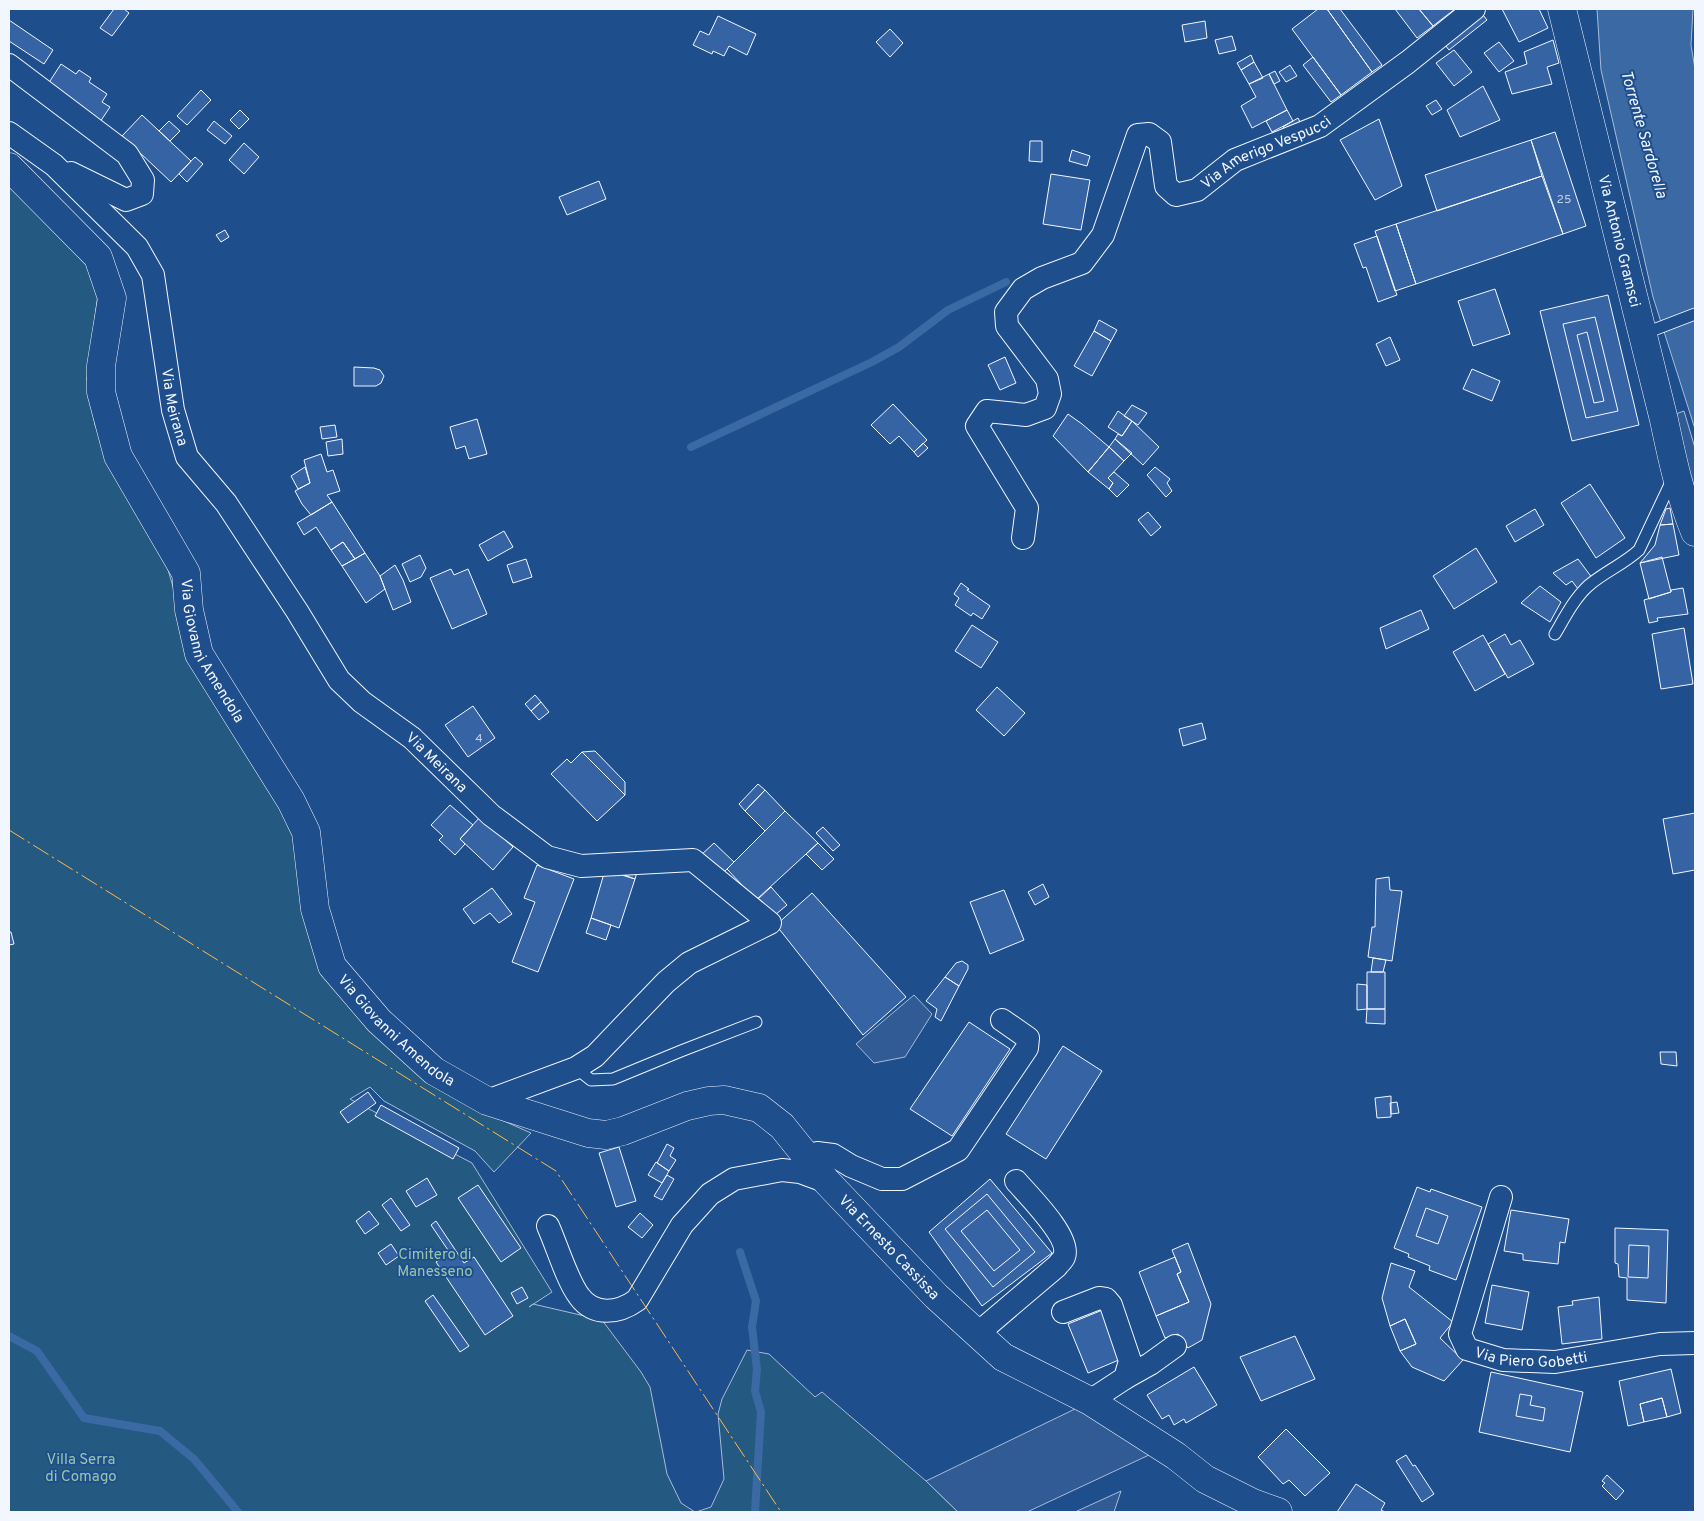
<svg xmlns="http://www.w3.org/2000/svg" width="1704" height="1521" font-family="Overpass,sans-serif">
	<rect width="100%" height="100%" fill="#1f4e8c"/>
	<!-- green -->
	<path fill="#245a82" stroke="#a8bbd7" d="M9,181L83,256L99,286L87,379L95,425L119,485L164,556L186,631L295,804L314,947L470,1106L531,1133L494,1172L475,1151L384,1101L370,1087L350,1099L472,1163L552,1292L529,1307L533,1304L602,1320L641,1372L650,1387L667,1474L681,1503L695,1512H9Z
		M747,1350L769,1354L815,1397L822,1392L926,1481L958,1512H696L711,1507L724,1479L718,1414L722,1399Z"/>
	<!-- parking -->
	<path fill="#305b95" stroke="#a8bbd7" d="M1684,411L1695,448V502L1673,415Z
		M914,995L932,1014L905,1057L874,1063L856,1044Z
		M1077,1408L1114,1427L1149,1455L1027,1512H958L926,1481Z
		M1121,1491L1114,1512H1075Z"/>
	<!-- water -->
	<path fill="#3b69a3" stroke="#a8bbd7" d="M1597,9H1693L1691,45L1695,69V429L1653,297L1601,70Z"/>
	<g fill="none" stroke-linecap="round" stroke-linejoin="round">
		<!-- stream -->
		<path stroke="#3b69a3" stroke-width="8" d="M691,447L872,362L899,347L948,310L1006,282
			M740,1252L756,1301L752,1327L757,1369L755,1391L761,1412L755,1512
			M9,1336L37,1351L84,1418L160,1431L194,1459L238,1512"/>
	</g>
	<!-- building -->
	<path fill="#3563a3" stroke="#f2f6ff" d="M114,9H124L129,13L112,36L100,28Z
		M1318,9H1327L1372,72L1341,95L1292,29Z
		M1327,9H1340L1382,65L1372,72Z
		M1395,9H1419L1433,26L1417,38Z
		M1419,9H1455L1433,26Z
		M1502,9H1539L1548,28L1519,42Z
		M1483,15L1487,20L1449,50L1445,45Z
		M718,16L756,34L747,55L729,46L724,56L713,51L712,54L693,45L700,31L709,35Z
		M9,20L53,50L44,64L9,41Z
		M1205,21L1207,38L1185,42L1182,25Z
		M890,29L903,43L890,57L876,42Z
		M1232,36L1236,50L1219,54L1215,40Z
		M1553,40L1559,63L1547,67L1552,84L1512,94L1505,72L1527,64L1524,52Z
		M1499,42L1514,61L1499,72L1484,53Z
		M1454,50L1472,72L1454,86L1436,63Z
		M1251,55L1254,62L1241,70L1237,63Z
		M1313,57L1341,95L1331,102L1303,65Z
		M1254,62L1263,78L1249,84L1241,70Z
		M61,64L76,74L79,70L91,78L89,82L107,94L102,102L110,107L100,122L48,84Z
		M1290,65L1297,76L1286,82L1279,72Z
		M1275,71L1280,81L1274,84L1269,74Z
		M1269,74L1287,110L1252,128L1241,106L1256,97L1249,84Z
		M1483,86L1500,120L1460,137L1447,110Z
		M201,90L211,100L187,125L177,116Z
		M1436,100L1442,109L1432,115L1426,106Z
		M240,110L249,119L239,129L230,120Z
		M1287,110L1293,121L1272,132L1266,121Z
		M142,115L191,161L171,182L122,136Z
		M1298,118L1302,126L1287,133L1283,127Z
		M1379,119L1402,186L1375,200L1340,140Z
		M169,121L180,131L170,141L159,131Z
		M214,121L232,136L225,144L207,130Z
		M1555,132L1586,226L1563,234L1531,140Z
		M1531,140L1542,176L1437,211L1425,175Z
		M1030,141H1042V162L1029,161Z
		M244,143L259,157L244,174L229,160Z
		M1072,150L1090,156L1087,166L1069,161Z
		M195,157L203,164L187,182L179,174Z
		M1051,174L1090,180L1081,230L1043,224Z
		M1542,176L1563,234L1416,284L1396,224Z
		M599,181L606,199L567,215L559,197Z
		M1396,224L1416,284L1395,291L1375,231Z
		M225,230L229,237L221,242L216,235Z
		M1377,236L1397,295L1378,302L1366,267L1363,268L1354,244Z
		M1495,289L1510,334L1473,346L1458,301Z
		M1608,295L1639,425L1572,441L1540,311Z
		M1595,317L1618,411L1586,418L1563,324Z
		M1099,320L1117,330L1111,341L1094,331Z
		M1094,331L1111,341L1092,376L1074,366Z
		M1587,332L1604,401L1594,403L1577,335Z
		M1390,337L1400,360L1386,366L1376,344Z
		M1005,357L1016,383L1000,390L988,365Z
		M354,367L374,368L380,370L384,376L381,383L376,386H354Z
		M1472,369L1500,381L1492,401L1463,389Z
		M893,404L927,440L914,452L899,436L890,444L871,425Z
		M1132,405L1147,413L1138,425L1124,416Z
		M1118,411L1132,421L1122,436L1108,427Z
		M1068,414L1082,424L1109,447L1088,472L1053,436Z
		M477,419L487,454L469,459L465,446L456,449L450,427Z
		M1132,421L1159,447L1143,465L1115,439L1118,434L1122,436Z
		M335,425L337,437L322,439L320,427Z
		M342,439L343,454L328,456L326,442Z
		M1115,439L1132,453L1124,461L1109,447Z
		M923,443L928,448L918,457L914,452Z
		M1109,447L1124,461L1108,478L1113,483L1109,489L1088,472Z
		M321,454L327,472L333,470L340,491L327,495L332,502L311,515L302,504L295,491L310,483L304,460Z
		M305,467L310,483L298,489L291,476Z
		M1155,467L1170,479L1167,483L1172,491L1166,497L1147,475Z
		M1114,472L1129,485L1117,497L1109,489L1113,483L1108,478Z
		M1590,484L1625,538L1596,558L1561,503Z
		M332,502L365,553L355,559L343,542L331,550L316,527L304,535L297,523Z
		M1670,508L1673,524L1660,525L1666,509Z
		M1535,509L1544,525L1515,542L1506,526Z
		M1148,512L1161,527L1151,536L1138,520Z
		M1673,524L1679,555L1640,563L1655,545L1660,525Z
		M504,531L513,547L488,561L479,545Z
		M343,542L355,559L342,566L331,550Z
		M1476,548L1497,582L1454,609L1433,576Z
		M365,553L380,576L385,589L366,603L342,566Z
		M420,555L426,568L421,577L410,582L402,564Z
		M1662,557L1671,592L1649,599L1640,563Z
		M526,559L532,577L513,583L507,565Z
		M1578,559L1593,579L1578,589L1572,581L1566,585L1553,573Z
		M395,565L403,580L411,602L393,610L380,576Z
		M451,569L454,575L468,569L487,614L452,629L430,578Z
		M961,583L969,589L967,590L990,606L982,619L973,613L971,616L955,605L959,598L954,594Z
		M1540,586L1561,602L1550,622L1521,603Z
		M1683,588L1688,614L1657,618L1658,621L1649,623L1644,600L1671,592V590Z
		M1421,610L1429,629L1386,649L1380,628Z
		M972,625L998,642L981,668L955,651Z
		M1684,628L1693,684L1661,689L1652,634Z
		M1505,634L1511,645L1520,640L1534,664L1508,678L1488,644Z
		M1483,635L1505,674L1475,691L1453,652Z
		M997,687L1025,713L1004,736L976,710Z
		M535,695L541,702L531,711L525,704Z
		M541,702L549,712L539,720L531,711Z
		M473,706L495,738L468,757L445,725Z
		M1202,723L1206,739L1183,746L1179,729Z
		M595,751L625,782V795L582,752Z
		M582,752L625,795L597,821L551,774L567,759L571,763Z
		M758,784L765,790L745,811L739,804Z
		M765,790L785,811L765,831L745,811Z
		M450,805L473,825L460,839L465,844L455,855L439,840L443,836L431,825Z
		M785,811L818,843L756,900L727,869Z
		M1695,813V870L1673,874L1663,819Z
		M480,817L513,847L493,870L460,839Z
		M823,827L840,845L833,851L816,833Z
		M714,843L734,862L719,877L699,857Z
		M818,843L834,859L822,870L806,854Z
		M537,865L574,879L538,972L512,962L535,902L524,898Z
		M626,868L638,869L635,879L624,875Z
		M605,870L635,879L619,928L591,918Z
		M1389,877L1390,890L1402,891L1392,961L1368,957L1372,927H1375L1376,879Z
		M1043,884L1049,897L1035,905L1028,892Z
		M771,887L787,905L775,915L758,899Z
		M492,888L512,914L499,923L490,913L474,924L463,909Z
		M1004,890L1024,940L990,954L970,902Z
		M812,893L906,997L863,1035L776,925Z
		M591,918L611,925L606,940L586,933Z
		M9,932H11L14,944L9,945Z
		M1373,958L1386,960L1383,972H1371Z
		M962,961L968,965V969L959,986L945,977L956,963Z
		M1367,972H1385V1009H1367Z
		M945,977L959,986L941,1021L935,1017L937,1009L926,1001Z
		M1357,984L1367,985V1009L1357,1010Z
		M1367,1009H1385V1024L1366,1023Z
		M969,1022L1010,1049L952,1136L910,1109Z
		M1063,1046L1102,1071L1046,1159L1006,1134Z
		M1660,1052H1676L1677,1066L1661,1064Z
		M368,1092L376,1103L348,1123L340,1112Z
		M1391,1096V1117L1377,1118L1375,1098Z
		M1397,1102L1399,1113L1391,1114L1390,1103Z
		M381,1105L459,1148L453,1159L375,1116Z
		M667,1144L674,1148L670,1156L676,1160L669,1171L657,1163Z
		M619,1147L636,1201L616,1207L599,1153Z
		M656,1162L669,1171L662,1183L648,1175Z
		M667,1175L674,1179L662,1200L654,1196Z
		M427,1178L437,1195L416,1207L406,1191Z
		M990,1179L1052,1253L982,1306L929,1232Z
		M478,1185L521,1248L501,1262L458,1198Z
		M1417,1187L1430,1192L1431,1189L1482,1207L1456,1280L1429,1270L1430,1266L1408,1257L1409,1254L1394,1248Z
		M987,1194L1035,1252L993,1287L945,1229Z
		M391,1198L410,1225L401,1231L382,1205Z
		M1426,1208L1448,1216L1438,1244L1416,1236Z
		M987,1210L1020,1250L994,1271L961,1231Z
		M1511,1210L1569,1219L1565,1243L1560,1242L1558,1264L1523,1260V1254L1504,1251Z
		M369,1211L379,1224L365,1234L356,1221Z
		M640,1213L653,1225L642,1238L628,1227Z
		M436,1221L464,1263L474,1257L513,1316L485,1335L436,1262L450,1253L431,1225Z
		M1615,1228L1668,1230L1666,1303L1627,1300V1278L1619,1277L1618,1264L1615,1263Z
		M1188,1243L1211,1304L1202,1340L1188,1348L1178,1334L1165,1338L1156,1316L1189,1302L1177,1274L1181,1272L1172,1250Z
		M391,1244L399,1256L386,1265L378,1253Z
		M1629,1245L1649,1246L1648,1278L1628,1277Z
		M1175,1257L1181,1272L1177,1274L1189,1302L1156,1316L1139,1272Z
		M1391,1263L1415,1271L1409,1287L1453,1322L1440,1338L1463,1360L1444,1381L1412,1367L1400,1351L1416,1344L1405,1319L1390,1326L1382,1298Z
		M1492,1285L1529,1292L1522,1330L1485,1323Z
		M522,1287L528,1298L517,1304L511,1293Z
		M433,1295L469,1346L460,1352L425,1301Z
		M1599,1297L1602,1339L1562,1344L1558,1307L1573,1305L1572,1301Z
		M1105,1309L1121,1359L1088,1373L1068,1324Z
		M1405,1319L1416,1344L1400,1351L1390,1326Z
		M1295,1336L1315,1379L1261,1401L1240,1357Z
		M1194,1367L1217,1405L1186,1423L1184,1419L1174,1425L1169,1415L1162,1419L1147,1395Z
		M1671,1369L1681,1413L1667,1417L1662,1398L1640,1404L1644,1422L1628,1426L1619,1381Z
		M1491,1372L1583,1392L1570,1452L1479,1432Z
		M1520,1394L1532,1396L1530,1405L1545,1408L1543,1421L1516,1416Z
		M1662,1398L1667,1417L1644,1422L1640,1404Z
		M1286,1429L1330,1473L1305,1496L1289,1480L1283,1484L1258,1457Z
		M1406,1455L1413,1466L1415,1465L1434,1494L1422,1502L1396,1461Z
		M1607,1475L1624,1491L1616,1500L1602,1486L1605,1483L1602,1481Z
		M1356,1484L1385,1503L1381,1510L1385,1512H1337Z"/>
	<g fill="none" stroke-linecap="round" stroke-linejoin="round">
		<defs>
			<path id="service" d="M1643,334L1695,314
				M1555,634C1565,617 1574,599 1588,586C1604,572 1624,564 1639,550L1673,478
				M576,1068L591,1080L613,1079L681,1051L756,1022"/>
			<g id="minor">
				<path d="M9,65L127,154L143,180L142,194L126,200L71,173"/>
				<path id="s1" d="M9,133L54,165L137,247L153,275L173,410L187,457L226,503L297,611L339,680L362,702L412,738L491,815L547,857L581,866L693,860L770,923L689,963L666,982L595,1056L576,1068L487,1101"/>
				<path id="s2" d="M1023,538L1027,508L977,426L987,411L1026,415L1045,408L1050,394L1047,379L1007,326L1006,312L1023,289L1042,278L1082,263L1103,235L1138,135L1149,134L1160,142L1166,186L1176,195L1197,190L1235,160L1320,126L1408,62L1474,9"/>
				<path d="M806,1156L817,1153L833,1155L851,1166L882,1179H902L958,1150L1027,1048L1028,1038L1002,1020"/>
				<path id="s3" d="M1501,1197L1460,1334L1467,1349L1503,1360L1555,1362L1660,1344L1695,1343"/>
				<path d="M548,1226C557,1246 567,1280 579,1296C594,1317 619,1313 637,1300L682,1225L710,1194L734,1179L782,1170L800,1172L827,1182"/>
				<path d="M1063,1312L1099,1298L1106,1299L1111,1305L1130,1361L1125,1378L1090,1401"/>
				<path d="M977,1334L1057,1266C1059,1263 1063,1260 1064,1257C1072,1238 1028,1195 1016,1181"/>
				<path d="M1125,1378L1150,1364L1175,1346"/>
			</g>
			<g id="tertiary">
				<path id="s4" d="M9,167L98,257L112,298L101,366V392L118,456L186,573L189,610L199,654L291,801L306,832L315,909L332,966L379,1021L434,1071L487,1101L588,1133L606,1135L623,1131L687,1106L709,1101L724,1100L759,1108L782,1126L827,1182L936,1296L1003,1357L1090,1401L1176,1456L1205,1479L1253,1503L1278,1512"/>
			</g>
			<g id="secondary">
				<path id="s5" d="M1562,9L1664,420C1672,458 1680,496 1695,532"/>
			</g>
		</defs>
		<!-- service casing -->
		<use href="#service" stroke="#f2f6ff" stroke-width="13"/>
		<!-- minor casing -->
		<use href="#minor" stroke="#f2f6ff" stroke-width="24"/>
		<!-- tertiary casing -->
		<use href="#tertiary" stroke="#f2f6ff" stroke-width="29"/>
		<!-- secondary casing -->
		<use href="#secondary" stroke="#f2f6ff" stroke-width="29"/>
		<!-- service -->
		<use href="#service" stroke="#1f4e8c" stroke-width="11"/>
		<!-- minor -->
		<use href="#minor" stroke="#1f4e8c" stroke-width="22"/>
		<!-- tertiary -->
		<use href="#tertiary" stroke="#1f4e8c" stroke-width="28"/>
		<!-- secondary -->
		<use href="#secondary" stroke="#1f4e8c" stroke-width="28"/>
		<!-- power -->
		<path stroke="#ffb74d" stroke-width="1" stroke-dasharray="18 4 2.5 4" stroke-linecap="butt" d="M9,830L556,1171L781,1512"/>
	</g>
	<g text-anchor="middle" stroke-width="4" stroke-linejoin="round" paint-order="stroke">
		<!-- number labels -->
		<g font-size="12" fill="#c3d1e8">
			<text x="1564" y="203">25</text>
			<text x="479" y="742">4</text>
		</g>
		<!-- street labels -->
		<g font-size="15" fill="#f2f6ff" stroke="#1f4e8c">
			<text dy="5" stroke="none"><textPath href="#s2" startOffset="732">Via Amerigo Vespucci</textPath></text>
			<text dy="5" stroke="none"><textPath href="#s5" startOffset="239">Via Antonio Gramsci</textPath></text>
			<text dy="5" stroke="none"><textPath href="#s1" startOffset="338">Via Meirana</textPath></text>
			<text dy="5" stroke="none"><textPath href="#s4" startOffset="550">Via Giovanni Amendola</textPath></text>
			<text dy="5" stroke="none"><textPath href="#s1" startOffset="788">Via Meirana</textPath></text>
			<text dy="5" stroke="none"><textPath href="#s4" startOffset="985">Via Giovanni Amendola</textPath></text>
			<text dy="5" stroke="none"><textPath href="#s4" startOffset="1576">Via Ernesto Cassissa</textPath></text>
			<text dy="5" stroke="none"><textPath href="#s3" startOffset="225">Via Piero Gobetti</textPath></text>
		</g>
		<!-- park labels -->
		<g font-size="15" fill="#97c8a6" stroke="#1f4e8c">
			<text x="435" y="1259">Cimitero di<tspan x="435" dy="17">Manesseno</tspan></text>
			<text x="81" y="1464">Villa Serra<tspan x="81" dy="17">di Comago</tspan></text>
		</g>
		<!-- water labels -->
		<g font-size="16" font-style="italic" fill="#f2f6ff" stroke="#1f4e8c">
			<text transform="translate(1645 134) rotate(74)" y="6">Torrente Sardorella</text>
		</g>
	</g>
	<!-- border -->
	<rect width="1704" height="1521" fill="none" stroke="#f2f6ff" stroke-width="20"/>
</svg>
